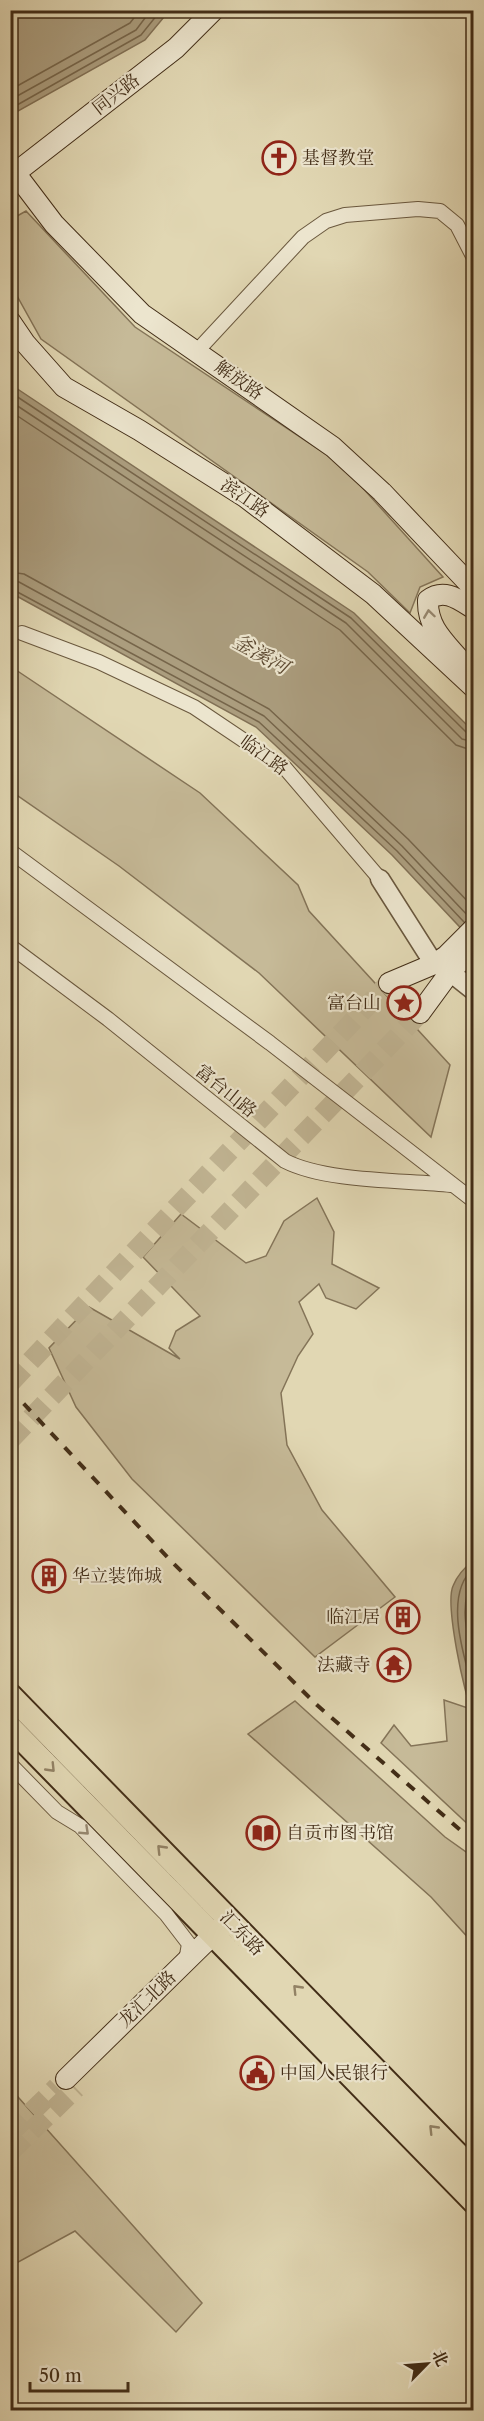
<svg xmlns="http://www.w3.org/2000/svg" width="484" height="2421" font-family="'Libre Caslon Text','Noto Serif SC',serif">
	<rect width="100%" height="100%" fill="#e1d7b3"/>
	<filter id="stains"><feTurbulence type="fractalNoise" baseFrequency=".00333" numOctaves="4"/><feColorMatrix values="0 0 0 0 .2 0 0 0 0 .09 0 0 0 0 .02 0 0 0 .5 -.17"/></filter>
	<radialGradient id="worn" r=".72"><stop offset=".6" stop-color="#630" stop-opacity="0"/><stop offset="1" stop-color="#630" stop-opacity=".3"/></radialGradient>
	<!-- green -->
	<path fill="#c6ba98" stroke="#847458" stroke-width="1.5" d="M26,211L135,327L342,465L443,577L420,587L410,613L368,572L41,339L11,285L10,220Z
		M10,666L200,793L298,885L309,911L450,1065L431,1137L259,973L119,866L11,791Z
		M317,1198L334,1232L332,1264L379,1288L356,1309L326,1298L319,1284L299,1302L313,1334L298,1356L281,1393L287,1445L322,1510L395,1597L315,1657L132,1479L76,1407L49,1348L89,1307L180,1359L169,1348L176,1331L200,1316L143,1257L181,1214L246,1263L266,1256L284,1221Z
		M444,1700L471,1709L474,1714L473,1829L381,1743L394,1725L411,1746L447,1741Z
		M295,1701L445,1837L473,1857V1943L431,1897L248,1734Z
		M10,2088L202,2303L176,2332L75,2231L11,2266Z"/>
	<!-- water -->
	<path fill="#ab9d7e" stroke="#817055" stroke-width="1.5" d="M11,10H169V11L145,40L11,115Z
		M10,384L354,613L473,731V941L392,855L256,727L11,593Z
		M473,1561V1714C464,1695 445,1604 453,1586C457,1576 465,1567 473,1561Z"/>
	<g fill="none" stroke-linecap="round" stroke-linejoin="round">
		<!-- shore -->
		<path stroke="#76654a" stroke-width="1.5" d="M10,90L130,23L140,10
			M10,100L136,30L151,10
			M10,109L141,35L161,10
			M10,392L351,618L467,733L474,735
			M10,401L346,623L462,739L474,742
			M10,411L340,630L456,745L474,751
			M10,572L24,574L269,709L408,839L474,908
			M10,581L19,582L264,716L402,846L470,918
			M10,588L259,722L397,851L464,922
			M474,1568C442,1594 465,1660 474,1693
			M474,1579C458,1603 467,1635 474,1661"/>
		<!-- secondary-tunnel -->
		<path stroke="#c1b594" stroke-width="20" stroke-dasharray="20 10" stroke-linecap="butt" d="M10,1383L389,983
			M10,1440L420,1013
			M10,2133L57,2087
			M10,2152L76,2088"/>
		<defs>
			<path id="minor" d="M198,350L303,237L326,221L345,215L418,209L440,211L457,225L474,258
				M22,633L99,662L194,707L285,768L380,879
				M10,851L270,1043L474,1201
				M10,946L108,1019L285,1161C326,1182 403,1180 451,1185
				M10,1764L57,1812L80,1826L166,1914L189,1944L186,1961"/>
			<path id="tertiary" d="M380,879L434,964
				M450,972L474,991"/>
			<path id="secondary" d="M10,166L54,224L142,314L333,447L382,492L474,589
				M10,177L176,48L214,10
				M10,321L25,343L64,387L139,430L245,497L373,594L474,688
				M461,661C444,641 427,627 428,600C444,588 458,599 474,609
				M389,983L434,964L446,956L474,928
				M420,1013L450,972L474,948
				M66,2079L223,1925"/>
			<path id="primary" d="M10,1695L474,2171
				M10,1727L474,2202"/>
		</defs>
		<!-- minor casing -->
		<use href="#minor" stroke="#6a583e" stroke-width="16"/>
		<!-- tertiary casing -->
		<use href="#tertiary" stroke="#6a583e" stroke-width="21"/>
		<!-- secondary casing -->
		<use href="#secondary" stroke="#422d17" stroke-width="22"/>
		<!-- primary casing -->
		<use href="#primary" stroke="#422d17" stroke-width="26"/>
		<!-- minor -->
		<use href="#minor" stroke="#ece5ce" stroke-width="14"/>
		<!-- tertiary -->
		<use href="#tertiary" stroke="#ece5ce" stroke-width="18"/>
		<!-- secondary -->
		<use href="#secondary" stroke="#ece5ce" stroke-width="20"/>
		<!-- primary -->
		<use href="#primary" stroke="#e1d7b3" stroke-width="22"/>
		<!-- rail -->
		<path stroke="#422d17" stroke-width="4" stroke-dasharray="10 10" stroke-linecap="butt" d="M10,1389L170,1560L317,1705L474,1842"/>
	</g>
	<!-- one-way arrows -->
	<defs><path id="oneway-chevron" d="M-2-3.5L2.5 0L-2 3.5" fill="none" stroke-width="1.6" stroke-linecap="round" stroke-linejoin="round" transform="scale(1.5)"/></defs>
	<g stroke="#978972">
		<use href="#oneway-chevron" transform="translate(429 614) rotate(-98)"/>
		<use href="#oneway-chevron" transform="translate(85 1831) rotate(43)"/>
	</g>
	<g stroke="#928265">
		<use href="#oneway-chevron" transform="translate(51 1768) rotate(46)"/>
		<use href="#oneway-chevron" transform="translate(161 1849) rotate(-134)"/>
		<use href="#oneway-chevron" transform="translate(297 1989) rotate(-134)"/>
		<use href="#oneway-chevron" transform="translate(433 2129) rotate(-134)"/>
	</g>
	<!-- icons -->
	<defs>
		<symbol id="church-ring" viewBox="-11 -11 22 22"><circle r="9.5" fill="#ece5ce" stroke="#8f2418" stroke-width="1.5"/><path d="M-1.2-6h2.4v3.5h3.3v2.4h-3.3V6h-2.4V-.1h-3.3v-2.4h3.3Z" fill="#8f2418"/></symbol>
		<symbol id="sight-ring" viewBox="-11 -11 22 22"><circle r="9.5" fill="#ece5ce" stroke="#8f2418" stroke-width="1.5"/><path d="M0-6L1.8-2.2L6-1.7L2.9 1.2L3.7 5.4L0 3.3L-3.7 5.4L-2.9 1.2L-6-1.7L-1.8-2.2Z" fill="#8f2418"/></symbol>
		<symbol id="building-ring" viewBox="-11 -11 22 22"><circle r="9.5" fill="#ece5ce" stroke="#8f2418" stroke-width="1.5"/><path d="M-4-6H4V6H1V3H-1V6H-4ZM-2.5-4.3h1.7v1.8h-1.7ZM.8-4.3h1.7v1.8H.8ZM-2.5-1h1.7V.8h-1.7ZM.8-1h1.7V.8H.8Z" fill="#8f2418"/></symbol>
		<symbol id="temple-ring" viewBox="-11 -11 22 22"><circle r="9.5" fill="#ece5ce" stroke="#8f2418" stroke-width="1.5"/><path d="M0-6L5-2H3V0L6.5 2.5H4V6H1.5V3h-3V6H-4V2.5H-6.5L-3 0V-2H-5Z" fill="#8f2418"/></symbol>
		<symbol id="library-ring" viewBox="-11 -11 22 22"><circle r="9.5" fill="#ece5ce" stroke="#8f2418" stroke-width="1.5"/><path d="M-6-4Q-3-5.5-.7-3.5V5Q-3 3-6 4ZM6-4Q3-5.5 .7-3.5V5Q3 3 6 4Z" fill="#8f2418"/></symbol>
		<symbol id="civic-ring" viewBox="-11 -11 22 22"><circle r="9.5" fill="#ece5ce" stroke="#8f2418" stroke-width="1.5"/><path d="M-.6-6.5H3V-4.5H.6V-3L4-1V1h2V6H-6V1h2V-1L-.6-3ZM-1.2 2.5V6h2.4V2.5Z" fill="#8f2418"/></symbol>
	</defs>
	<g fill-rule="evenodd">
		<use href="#church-ring" x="260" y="139" width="38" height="38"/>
		<use href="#sight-ring" x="385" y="984" width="38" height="38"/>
		<use href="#building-ring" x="30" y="1557" width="38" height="38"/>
		<use href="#building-ring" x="384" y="1598" width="38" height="38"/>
		<use href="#temple-ring" x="375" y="1646" width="38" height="38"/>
		<use href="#library-ring" x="244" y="1814" width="38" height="38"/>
		<use href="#civic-ring" x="238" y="2054" width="38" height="38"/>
	</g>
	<g text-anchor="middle" stroke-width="4.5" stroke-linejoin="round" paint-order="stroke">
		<!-- street labels -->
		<g font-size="18" fill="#422d17" stroke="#ece5ce">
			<text transform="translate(116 94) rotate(-38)" y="6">同兴路</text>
			<text transform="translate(239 380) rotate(35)" y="6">解放路</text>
			<text transform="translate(245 498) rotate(35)" y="6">滨江路</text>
			<text transform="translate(264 755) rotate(36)" y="6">临江路</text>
			<text transform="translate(226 1091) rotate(39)" y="6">富台山路</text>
			<text transform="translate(242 1933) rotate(46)" y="6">汇东路</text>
			<text transform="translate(147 1999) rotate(-44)" y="6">龙汇北路</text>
		</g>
		<!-- poi labels -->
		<g font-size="18" fill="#422d17" stroke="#ece5ce" text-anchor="start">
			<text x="302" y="164">基督教堂</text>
			<text x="381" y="1009" text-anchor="end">富台山</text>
			<text x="72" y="1582">华立装饰城</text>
			<text x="380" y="1623" text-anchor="end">临江居</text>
			<text x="371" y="1671" text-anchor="end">法藏寺</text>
			<text x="286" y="1839">自贡市图书馆</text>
			<text x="280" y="2079">中国人民银行</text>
		</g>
		<!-- water labels -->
		<g font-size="20" font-style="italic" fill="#5c4931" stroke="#ece5ce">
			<text transform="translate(261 654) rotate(29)" y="7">釜溪河</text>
		</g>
	</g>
	<!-- margin -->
	<rect width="484" height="2421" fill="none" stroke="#e1d7b3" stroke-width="36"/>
	<rect x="12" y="12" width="460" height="2397" fill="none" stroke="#422d17" stroke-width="3"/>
	<rect x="18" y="18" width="448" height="2385" fill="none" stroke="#422d17" stroke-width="1.5"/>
	<!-- north arrow -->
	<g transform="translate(427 2364) rotate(65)" stroke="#ece5ce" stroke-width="4.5" paint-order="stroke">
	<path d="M0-4.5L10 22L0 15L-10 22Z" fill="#422d17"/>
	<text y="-9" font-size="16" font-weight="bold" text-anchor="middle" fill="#422d17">北</text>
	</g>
	<!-- scale -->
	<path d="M30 2382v9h98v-9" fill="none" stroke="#422d17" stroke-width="3"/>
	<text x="39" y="2382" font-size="18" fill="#422d17" stroke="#ece5ce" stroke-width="4.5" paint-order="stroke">50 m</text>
	<rect width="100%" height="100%" filter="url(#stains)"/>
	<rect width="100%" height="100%" fill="url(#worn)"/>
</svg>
